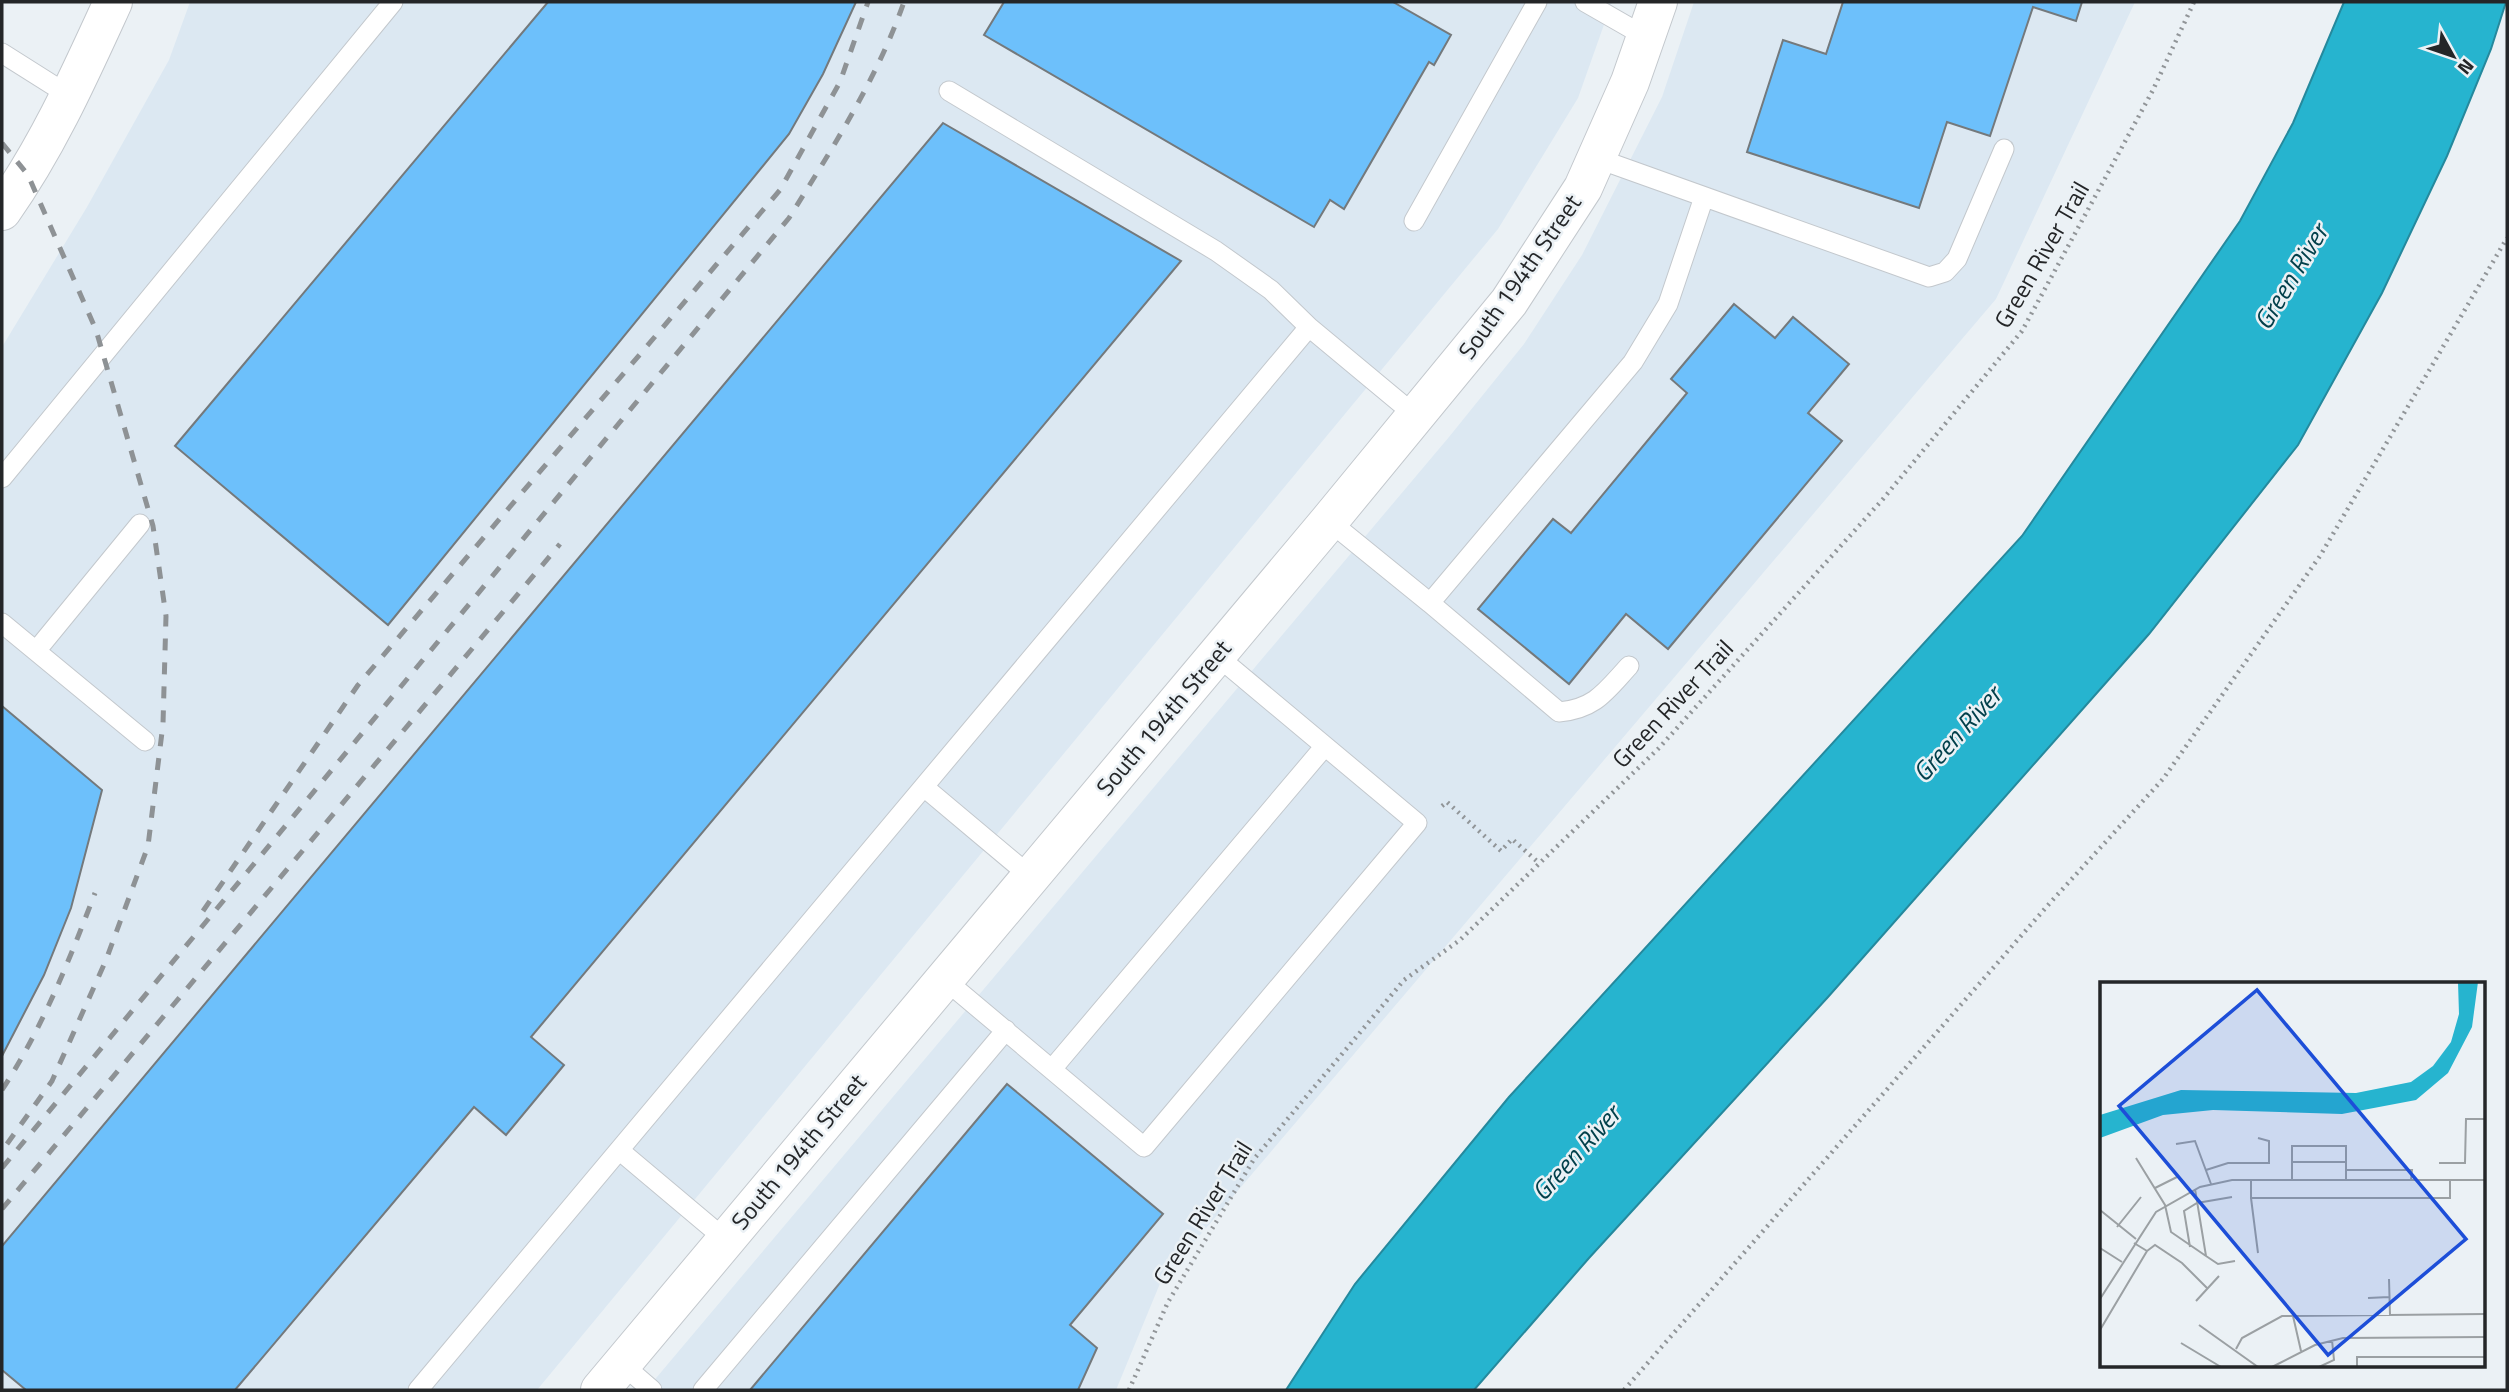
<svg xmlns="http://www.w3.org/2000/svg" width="2509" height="1392" font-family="'Titillium Web',sans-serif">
	<rect width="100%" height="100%" fill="#ebf1f5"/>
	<!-- built -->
	<path fill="#dce8f2" d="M190,2H1612L1578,98L1498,229L537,1390H2V347L87,207L169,60Z
		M1694,2H2135L1996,299L1161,1281L1116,1390H646L1449,437L1524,344L1582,255L1662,97Z"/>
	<!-- water -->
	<path fill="#26b4cf" stroke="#25899d" stroke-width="2" d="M2344,2H2506L2491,49L2447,156L2382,293L2298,445L2149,634L1828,997L1589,1258L1474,1390H1286L1355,1284L1509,1097L2022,536L2240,221L2293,123Z"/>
	<!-- building -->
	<path fill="#6dc0fb" stroke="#74797c" stroke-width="2" d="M548,2H856L823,74L789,134L388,625L175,446Z
		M1004,2H1393L1451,35L1434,65L1429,62L1344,209L1330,200L1314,227L984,35Z
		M1843,2H2082L2076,21L2033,7L1990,136L1947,122L1919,208L1747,152L1783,40L1826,54Z
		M943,123L1181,261L531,1037L564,1065L506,1135L474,1107L235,1390H26L2,1370V1246Z
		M1734,304L1775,338L1793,317L1849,364L1808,413L1842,441L1668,649L1626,614L1569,684L1478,609L1553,519L1571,533L1687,393L1671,379Z
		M2,706L102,790L71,908L44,975L2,1056Z
		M1007,1084L1163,1214L1070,1325L1097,1348L1078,1390H750Z"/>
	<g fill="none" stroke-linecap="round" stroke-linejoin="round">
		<defs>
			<path id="lane" d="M1585,2L1646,37
				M2,53L70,96
				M949,91L1216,251L1271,290L1309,327
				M1596,158L1929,277L1945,272L1957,259L2004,149
				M1414,221L1537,2
				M2,478L393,2
				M1329,521L1430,603
				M2,623L145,741
				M36,651L140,524
				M1629,666C1606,691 1595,709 1559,712L1430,603L1633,362L1668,304L1704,197
				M924,787L1030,876
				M944,979L1144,1147L1417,823L1216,655
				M1052,1069L1325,746
				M619,1150L726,1240
				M622,1364L652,1390
				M418,1390L1309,327L1416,416
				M703,1390L1006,1030"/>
			<path id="street" d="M600,1390L1329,521L1509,302L1583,188L1630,82L1658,2"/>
			<path id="secondary" d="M2,211C48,146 80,74 113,2"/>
		</defs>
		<!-- lane casing -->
		<use href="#lane" stroke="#c3c8cd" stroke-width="21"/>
		<!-- street casing -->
		<use href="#street" stroke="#c3c8cd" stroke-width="40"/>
		<!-- secondary casing -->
		<use href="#secondary" stroke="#c3c8cd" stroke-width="40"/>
		<!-- path -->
		<path stroke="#919598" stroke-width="4.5" stroke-dasharray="2 5" stroke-linecap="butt" d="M1442,806L1447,802L1501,851L1512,839L1539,863
			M1129,1390L1168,1302L1254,1159L1404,980L1460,940L1659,748L1883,499L2022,331L2153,90L2194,2
			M1624,1390L2049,904L2163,779L2320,556L2507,238"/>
		<!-- lane -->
		<use href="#lane" stroke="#fff" stroke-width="19"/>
		<!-- street -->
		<use href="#street" stroke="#fff" stroke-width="38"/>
		<!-- secondary -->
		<use href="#secondary" stroke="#fff" stroke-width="38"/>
		<!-- rail -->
		<path stroke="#8e9295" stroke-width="5" stroke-dasharray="12 12" stroke-linecap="butt" d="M2,143L28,175L96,330L153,526L166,616L163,724L148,846L106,960L52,1081L2,1151
			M203,911L358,685L780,190L840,82L868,2
			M2,1090C42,1029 69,961 95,893
			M2,1168L789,218C832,149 877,79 904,2
			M2,1209L560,544"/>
	</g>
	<g text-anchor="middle" stroke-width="5" stroke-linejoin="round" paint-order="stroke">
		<!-- street labels -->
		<g font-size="24" fill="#242628" stroke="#ebf1f5">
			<text transform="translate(2042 255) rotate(-60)" y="8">Green River Trail</text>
			<text transform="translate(1520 277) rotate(-55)" y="8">South 194th Street</text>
			<text transform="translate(1673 704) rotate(-47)" y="8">Green River Trail</text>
			<text transform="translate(1164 718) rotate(-50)" y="8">South 194th Street</text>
			<text transform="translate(799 1152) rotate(-50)" y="8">South 194th Street</text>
			<text transform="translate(1203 1213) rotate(-58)" y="8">Green River Trail</text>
		</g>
		<!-- water labels -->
		<g font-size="26" font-style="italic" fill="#02404b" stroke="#ebf1f5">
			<text transform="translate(2291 277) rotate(-59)" y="9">Green River</text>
			<text transform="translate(1957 734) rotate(-48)" y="9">Green River</text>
			<text transform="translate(1576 1153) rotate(-48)" y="9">Green River</text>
		</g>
	</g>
	<!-- overview -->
	<g transform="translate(2100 982)">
		<rect width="385" height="385" fill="#ebf1f5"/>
		<path d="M358,0H378L372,45L348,91L316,118L242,132L113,128L63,133L0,156V133L81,108L256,111L311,100L333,84L351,60L359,32Z" fill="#26b4cf"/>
		<path fill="none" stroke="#9ba0a3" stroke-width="2" d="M76,162L95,159L111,202M36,176L65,223L71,250L106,274M192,180H246M339,181H365L366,137H385M106,188L128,181H169V159L158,156M246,188H312L311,198M151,198V216H350V198M192,198V164H246V198M55,206L77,195M95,207L106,274L118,282L135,279M151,216L158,271M0,228L36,257M17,245L41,215M90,265L84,229L97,221L132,215M0,266L22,280M47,269L55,263L82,281L107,306M289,297L290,333M268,316L289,315M0,317L56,230L100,205L132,198H385M96,319L119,294M193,334L385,332M99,343L158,385M0,348L47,269L34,261M81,361L121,385M136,367L142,356L182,334H193L201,369M172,385L215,363L243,356L385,355M219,385L234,378L232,358M257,385V375H385"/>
		<path fill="#1d4ed8" fill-opacity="0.15" stroke="#1d4ed8" stroke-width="3.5" d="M157,8L366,257L228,373L19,124Z"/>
		<rect width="385" height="385" fill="none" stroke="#242628" stroke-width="3.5"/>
	</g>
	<!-- border -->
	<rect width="2509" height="1392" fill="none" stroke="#242628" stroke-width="7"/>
	<!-- north arrow -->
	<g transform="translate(2453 56) rotate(130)" stroke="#ebf1f5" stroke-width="5" paint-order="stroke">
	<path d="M0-5L12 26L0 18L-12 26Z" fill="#242628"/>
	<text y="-10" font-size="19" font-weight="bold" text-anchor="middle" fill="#242628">N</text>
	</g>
</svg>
